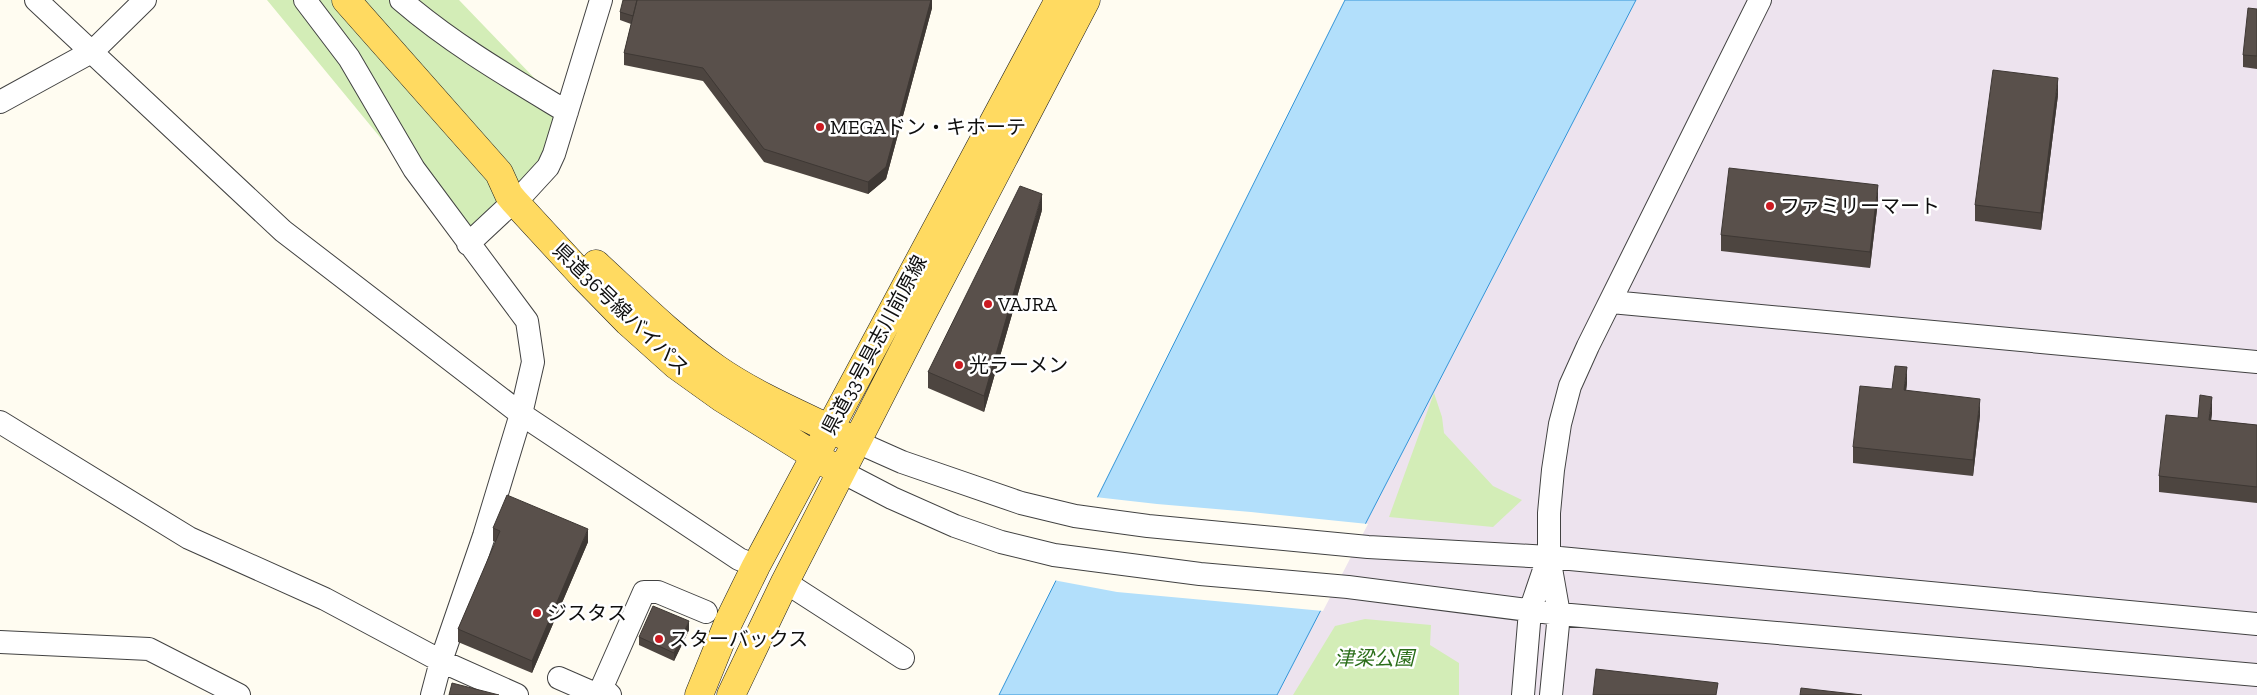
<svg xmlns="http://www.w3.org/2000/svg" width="2257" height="695" font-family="'Zilla Slab','Noto Sans JP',serif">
	<rect width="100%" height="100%" fill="#fffcf1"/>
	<!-- industrial -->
	<path fill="#ede3ee" d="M1636,0H2257V695H1277Z"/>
	<!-- green -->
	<path fill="#d3edb7" d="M267,0H459L567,112L534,201L468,244Z
		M1434,393L1442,417L1444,433L1493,486L1522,500L1493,527L1389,517Z
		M1365,619L1431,625L1430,645L1459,663V695H1293L1335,626Z"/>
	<!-- water -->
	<path fill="#b2dffb" stroke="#3394d8" d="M1345,0H1636L1277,695H999Z"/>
	<!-- pier -->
	<path fill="#fffcf1" d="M1095,497L1157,504L1251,512L1368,524L1323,611L1117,592L1053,580Z"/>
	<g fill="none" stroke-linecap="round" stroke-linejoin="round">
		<defs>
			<path id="minor" d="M36,0L283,231L521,414L739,559L756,566
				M305,0L349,58L414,169L527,321L533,362L521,414L484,536L441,661L432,695
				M401,0C452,44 509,77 567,112
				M0,102L93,51L145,0
				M525,192L548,167L554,154L601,0
				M468,244L514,201
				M1611,302L2257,362
				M0,422L189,538L325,599L441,661L517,695
				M857,442L902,462L1021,503L1075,516L1148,526L1368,547L1549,557L2257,624
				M842,472L892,498L955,526L1001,542L1054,555L1200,574L1348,587L1559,614L2257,675
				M785,582L903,658
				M0,642L149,649L239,695
				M559,678L598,695
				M610,695L602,687L644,592H658L706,612
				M1523,695L1530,611L1548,558
				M1551,695L1559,614L1549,557V513L1553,470L1560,424L1570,386L1588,346L1760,0"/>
			<path id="major" d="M346,0L499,173L509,195L514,201L583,276L628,322L676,365L722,398L831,466
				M596,264C635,300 673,338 717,369C756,396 802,415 845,436
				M699,695L729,621L756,566L1059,0
				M731,695L785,582L920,318L1086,0"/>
		</defs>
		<!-- minor casing -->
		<use href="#minor" stroke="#424242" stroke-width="24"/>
		<!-- major casing -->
		<use href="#major" stroke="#202020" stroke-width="29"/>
		<!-- minor -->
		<use href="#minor" stroke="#fff" stroke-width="22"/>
		<!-- major -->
		<use href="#major" stroke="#ffda61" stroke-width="28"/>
	</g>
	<!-- wall -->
	<path fill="#4d4540" d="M932,0V8L886,179L868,194L764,162L703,81L624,65V53L631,24L620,20V12Z
		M2257,9V69L2243,67V55Z
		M2058,95L2041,230L1975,221V205Z
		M1878,201L1870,268L1721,251V235Z
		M1042,210L984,412L928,388V372Z
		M1907,383L1906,391L1980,415L1973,476L1853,463V447L1892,389Z
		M2212,413L2211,420L2257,425V503L2159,492V476L2198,418Z
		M493,528L588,542L532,673L458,642V629L496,542L493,541Z
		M689,630L674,661L639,645V637Z"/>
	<!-- shaded-wall -->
	<path fill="#3e3834" d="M931,0H932V8L886,179L868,194V182Z
		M2058,78V95L2041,230V213Z
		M1878,185V201L1870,268V252Z
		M1042,194V210L984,412V396Z
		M1907,367V383L1904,406V390Z
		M2212,397V413L2209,436V420Z
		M1980,399V415L1973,476V460Z
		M588,529V542L532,673V661Z
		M689,621V630L674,661V653Z"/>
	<!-- building -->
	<path fill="#59504b" stroke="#3e3834" d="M623,0H637L633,16L620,12Z
		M637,0H931L886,167L868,182L764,149L703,68L624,53Z
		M2248,8L2257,9V56L2243,55Z
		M1993,70L2058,78L2041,213L1975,205Z
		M1729,168L1878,185L1870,252L1721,235Z
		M1020,186L1042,194L984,396L928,372Z
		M1895,366L1907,367L1904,390L1980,399L1973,460L1853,447L1860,386L1892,389Z
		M2200,395L2212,397L2209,420L2257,425V487L2159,476L2166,415L2198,418Z
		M507,495L588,529L532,661L458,629L500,531L493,528Z
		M653,606L689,621L674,653L639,637Z
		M1596,669L1718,683L1716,695H1593Z
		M452,683L499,695H449Z
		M1801,688L1862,695H1800Z"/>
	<!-- markers -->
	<g fill="#cb1b22" stroke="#fff" stroke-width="2">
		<circle cx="820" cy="127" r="5"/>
		<circle cx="1770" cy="206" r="5"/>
		<circle cx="988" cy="304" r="5"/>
		<circle cx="959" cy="365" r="5"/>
		<circle cx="537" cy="613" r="5"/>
		<circle cx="659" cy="639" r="5"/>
	</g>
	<g text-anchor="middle" stroke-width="5" stroke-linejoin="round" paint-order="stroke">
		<!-- poi labels -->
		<g font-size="20" fill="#0f0f0f" stroke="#fff" text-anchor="start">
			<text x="830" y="134">MEGAドン・キホーテ</text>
			<text x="1780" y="213">ファミリーマート</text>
			<text x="998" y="311">VAJRA</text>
			<text x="969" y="372">光ラーメン</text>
			<text x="547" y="620">ジスタス</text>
			<text x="669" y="646">スターバックス</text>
		</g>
		<!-- street labels -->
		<g font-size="20" fill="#0f0f0f" stroke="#fff">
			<text transform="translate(621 309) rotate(44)" y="7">県道36号線バイパス</text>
			<text transform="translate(874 345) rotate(-62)" y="7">県道33号具志川前原線</text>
		</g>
		<!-- park labels -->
		<g font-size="20" font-style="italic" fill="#2a6d19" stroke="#fff">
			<text x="1374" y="665">津梁公園</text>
		</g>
	</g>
</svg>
